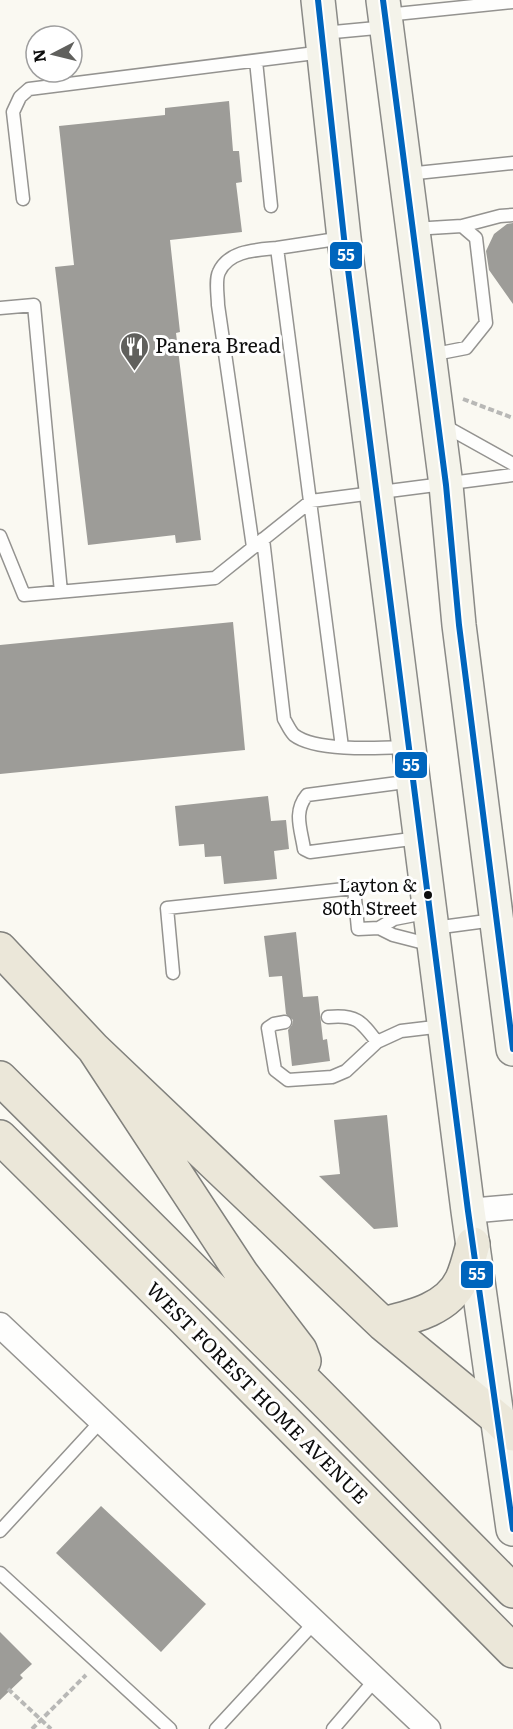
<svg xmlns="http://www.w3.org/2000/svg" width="513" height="1729" font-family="Literata,serif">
	<rect width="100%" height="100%" fill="#faf9f2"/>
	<!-- building -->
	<path fill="#9d9c98" d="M229,101L233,151H239L242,182L236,183L242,232L170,240L180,332L176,333L201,540L176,543L175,535L88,545L55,267L74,265L59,126L165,115V108Z
		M513,223V304L489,270L486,251L494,234L507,224Z
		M233,622L245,750L0,774V645Z
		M268,796L271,821L286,820L289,849L274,851L277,879L224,884L221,856L205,857L204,844L179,846L175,806Z
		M296,932L303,997L318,996L323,1040L327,1039L330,1061L292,1066L288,1030L292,1025L293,1020L286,1014L282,976L269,977L264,936Z
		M387,1115L398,1227L374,1229L319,1176L340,1174L334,1120Z
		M101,1506L206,1604L161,1652L56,1553Z
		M0,1632L32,1664L20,1675L23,1678L0,1700Z"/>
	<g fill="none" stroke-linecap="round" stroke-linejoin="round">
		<defs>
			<path id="service" d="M386,15L513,2
				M323,33L387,27
				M256,61L271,206
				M407,174L513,163
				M23,199L13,112L20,97L29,89L323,52
				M462,226L500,216L513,215
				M413,229L462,226L476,238L486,323L466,348L430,355
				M0,308L34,305L61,592
				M443,425L513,464
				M0,536L24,595L215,578L311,501L513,475
				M263,539L284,719C287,724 290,731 294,735C316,752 381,748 408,747
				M253,547L218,305C218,296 215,280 219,272C229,250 257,250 277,248
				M342,747L277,248L343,238
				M413,781L307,795C293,812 301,829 304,849L310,852L419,838
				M379,928L393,935L432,945
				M434,928L494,920
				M173,973L167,908L354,888L358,929L379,928L394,919L430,912
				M328,1017C356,1014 361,1021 377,1042
				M285,1022L274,1024L268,1028L275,1070L288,1080L332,1077L346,1071L377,1042L401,1031L443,1026
				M0,1531L102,1420
				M0,1573L170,1729
				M216,1729L314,1623
				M333,1729L375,1680"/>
			<path id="minor" d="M468,1211L513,1207
				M0,1325L428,1729"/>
			<path id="secondary" d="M318,0L344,238L468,1211L513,1529
				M383,0L446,485L459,625L513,1049"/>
			<path id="primary" d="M0,949L94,1049L242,1274L300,1350L304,1361
				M94,1049L383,1324L498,1419L513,1434
				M0,1078L315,1391L513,1591
				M0,1137L183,1318L513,1651
				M383,1324C412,1317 448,1309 462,1279C467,1268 470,1255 473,1244"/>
		</defs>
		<!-- service casing -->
		<use href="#service" stroke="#949390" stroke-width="15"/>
		<!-- minor casing -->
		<use href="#minor" stroke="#949390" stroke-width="27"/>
		<!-- secondary casing -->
		<use href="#secondary" stroke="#8a8a87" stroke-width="36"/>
		<!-- primary casing -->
		<use href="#primary" stroke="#81817d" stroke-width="36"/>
		<!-- path -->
		<path stroke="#b8b8b6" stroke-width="4" stroke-dasharray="6 3" stroke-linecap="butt" d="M463,399L513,418
			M8,1689L51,1729
			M32,1729L86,1675"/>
		<!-- service -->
		<use href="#service" stroke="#fefefd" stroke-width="12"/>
		<!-- minor -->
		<use href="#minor" stroke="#fefefd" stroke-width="24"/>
		<!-- secondary -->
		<use href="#secondary" stroke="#f4f3ea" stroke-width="33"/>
		<!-- primary -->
		<use href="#primary" stroke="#ebe7d9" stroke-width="33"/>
		<defs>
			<path id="bus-1" d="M318,0L344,238L468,1211L513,1529
				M383,0L446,485L459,625L513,1049"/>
		</defs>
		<!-- bus-1 casing -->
		<use href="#bus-1" stroke="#fff" stroke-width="10"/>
		<!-- bus-1 -->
		<use href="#bus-1" stroke="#0065bd" stroke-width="6"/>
	</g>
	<!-- icons -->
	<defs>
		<symbol id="restaurant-pin" viewBox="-11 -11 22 30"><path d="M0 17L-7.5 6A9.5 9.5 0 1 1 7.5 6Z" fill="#60605d" stroke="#fff"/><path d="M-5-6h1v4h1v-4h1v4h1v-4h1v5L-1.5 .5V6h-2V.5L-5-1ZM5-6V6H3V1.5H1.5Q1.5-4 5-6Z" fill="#fff"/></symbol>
	</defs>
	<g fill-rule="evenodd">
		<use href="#restaurant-pin" x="118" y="330" width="33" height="45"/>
	</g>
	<!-- markers -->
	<circle fill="#0d0d0d" stroke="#fff" stroke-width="2" cx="428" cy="895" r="5"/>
	<g text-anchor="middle" stroke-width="6" stroke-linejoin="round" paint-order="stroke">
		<!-- bus labels -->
		<g font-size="18" fill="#0d0d0d" stroke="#fff" text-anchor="end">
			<text x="417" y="892">Layton &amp;<tspan x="417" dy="23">80th Street</tspan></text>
		</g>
		<!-- poi labels -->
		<g font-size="20" fill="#0d0d0d" stroke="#fff" text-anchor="start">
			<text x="155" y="353">Panera Bread</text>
		</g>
		<!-- street labels -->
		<g font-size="20" fill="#0d0d0d" stroke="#fff">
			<text transform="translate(257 1393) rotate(45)" y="7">WEST FOREST HOME AVENUE</text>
		</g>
	</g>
	<g stroke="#fff" stroke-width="2">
		<rect x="329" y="241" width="34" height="29" rx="6" fill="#0065bd"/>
		<rect x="394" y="751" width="34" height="28" rx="6" fill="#0065bd"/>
		<rect x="460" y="1260" width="34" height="29" rx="6" fill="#0065bd"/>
	</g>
	<g font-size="16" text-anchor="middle" font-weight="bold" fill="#fff">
		<text x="346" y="261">55</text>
		<text x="411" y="771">55</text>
		<text x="477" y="1280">55</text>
	</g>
	<!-- north arrow -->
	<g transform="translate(54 54) rotate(263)"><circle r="28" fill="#ffffff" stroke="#9e9e9e" stroke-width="1.5"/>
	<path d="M0-4.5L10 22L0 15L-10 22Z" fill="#60605d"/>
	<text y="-9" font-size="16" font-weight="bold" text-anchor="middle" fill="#0d0d0d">N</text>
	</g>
</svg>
